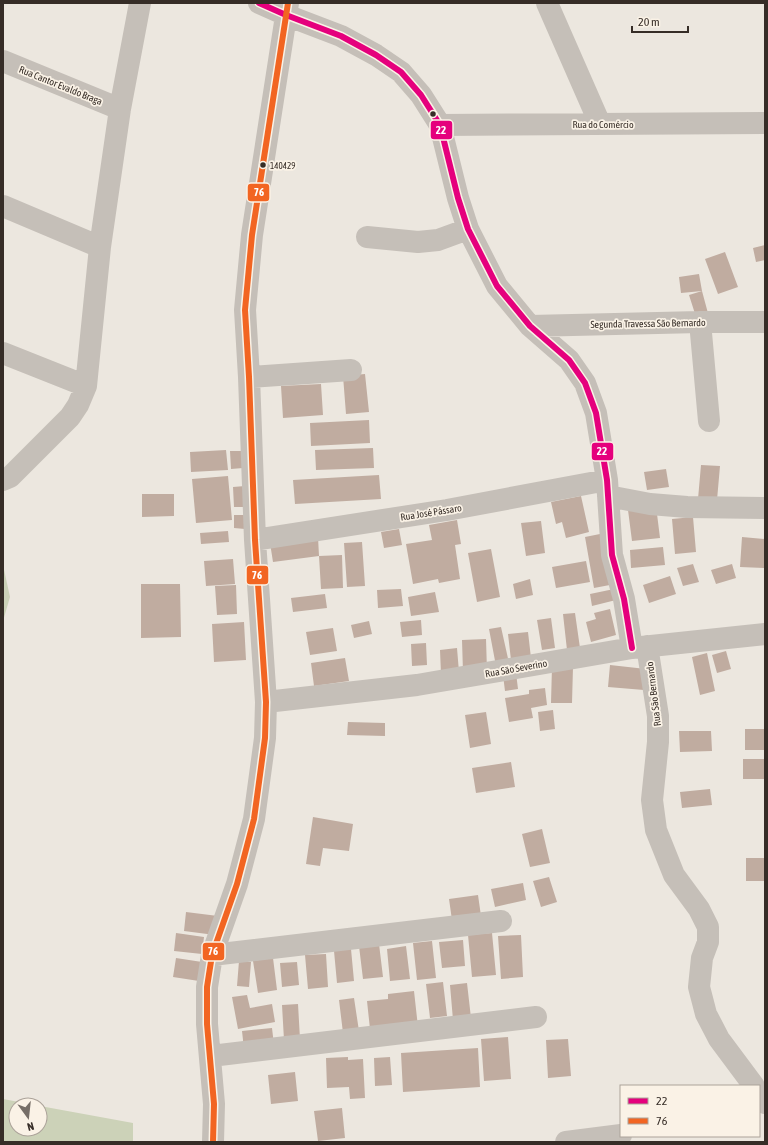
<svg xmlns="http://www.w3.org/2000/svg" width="768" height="1145" font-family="'Asap Condensed',sans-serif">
	<rect width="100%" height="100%" fill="#ece7df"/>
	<!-- green -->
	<path fill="#ccd2b8" d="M3,565L10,597L3,621Z
		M3,1099L35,1105H16V1129H40V1106L133,1123V1142H3Z"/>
	<!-- building -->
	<path fill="#c0aca0" d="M765,245V260L756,262L753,248Z
		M725,252L738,287L718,294L705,259Z
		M699,274L702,291L709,317L697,320L689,295L702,291L681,293L679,277Z
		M365,374L369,412L346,414L343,376Z
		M321,384L323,415L283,418L281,386Z
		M369,420L370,443L311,446L310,423Z
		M373,448L374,468L316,470L315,450Z
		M226,450L228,470L191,472L190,452Z
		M230,451H242L243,468L231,469Z
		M701,465L720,466L717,500L698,499Z
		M666,469L669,487L647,490L644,472Z
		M379,475L381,499L295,504L293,480Z
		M228,476L232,520L196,523L192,479Z
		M245,486L246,507H234L233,487Z
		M142,494H174V516L142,517Z
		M581,496L589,532L566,538L562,522L556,524L551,502Z
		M656,506L660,538L632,541L628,510Z
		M234,515H245V529L234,528Z
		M693,517L696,552L675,554L672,519Z
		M457,520L461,544L455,545L460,579L439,583L438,579L413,584L406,544L432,540L429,525Z
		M541,521L545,553L526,556L521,523Z
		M399,529L402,545L384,548L381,532Z
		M228,531L229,542L201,544L200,533Z
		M605,533L615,584L594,588L585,537Z
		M318,537L319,556L342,555L343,588L321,589L319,556L273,562L270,543Z
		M742,537L765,539L764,568L740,567Z
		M362,542L365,586L347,587L344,543Z
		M663,547L665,565L631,568L630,550Z
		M491,549L500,597L477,602L468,553Z
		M233,559L235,584L206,586L204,561Z
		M586,561L590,582L556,588L552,567Z
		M693,564L699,582L683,586L677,568Z
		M732,564L736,578L716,584L711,570Z
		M670,576L676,594L649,603L643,585Z
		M530,579L533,595L516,599L513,584Z
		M141,584H180L181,637L141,638Z
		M236,585L237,614L217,615L215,586Z
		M401,589L403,606L378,608L377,590Z
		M614,589L616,600L592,606L590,594Z
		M435,592L439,612L411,616L408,597Z
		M325,594L327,608L293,612L291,598Z
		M610,609L616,635L591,642L586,622L596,619L594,613Z
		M575,613L580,648L567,650L563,614Z
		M551,618L555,648L542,650L537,620Z
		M421,620L422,635L402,637L400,622Z
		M369,621L372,634L354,638L351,625Z
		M244,622L246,660L214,662L212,624Z
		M501,627L509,663L496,666L489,629Z
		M333,628L337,651L310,655L306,632Z
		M528,632L531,658L511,660L508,634Z
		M486,639L487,671L463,672L462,640Z
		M426,643L427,665L412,666L411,644Z
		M457,648L459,672L441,674L440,650Z
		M726,651L731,669L717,673L712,655Z
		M707,653L715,691L700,695L692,657Z
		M345,658L349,681L314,686L311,663Z
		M610,665L646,669L644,690L608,687Z
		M552,666L573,667L572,703H551Z
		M516,673L518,689L505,691L503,675Z
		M545,688L547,705L531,708L533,718L509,722L505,698L529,694V690Z
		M553,710L555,729L540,731L538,712Z
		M486,712L491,744L470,748L465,715Z
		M348,722L385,723V736L347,735Z
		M745,729H765V750H745Z
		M679,731H711L712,751L680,752Z
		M743,759H765V779H743Z
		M511,762L515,787L476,793L472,768Z
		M710,789L712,805L682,808L680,792Z
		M313,817L353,824L349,851L323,848L320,866L306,864Z
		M542,829L550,863L530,867L522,834Z
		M746,858H765V881H746Z
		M549,877L557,902L541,907L533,881Z
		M523,883L526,900L495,907L491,889Z
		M478,895L481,916L452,920L449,899Z
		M186,912L218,916L215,935L184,931Z
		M176,933L204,937L202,954L174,951Z
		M492,933L496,975L472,977L468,935Z
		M521,935L523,977L501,979L498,936Z
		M463,940L465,966L442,968L439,942Z
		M432,941L436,978L417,980L413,943Z
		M379,944L383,977L363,979L359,946Z
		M406,946L410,979L390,981L387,949Z
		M351,949L354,981L337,983L334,951Z
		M326,954L328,987L308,989L305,955Z
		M176,958L202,962L199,981L173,977Z
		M273,958L277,990L258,993L253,961Z
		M239,961L251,962L249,987L237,986Z
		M297,962L299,985L282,987L280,963Z
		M443,982L447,1016L430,1018L426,984Z
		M467,983L471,1018L453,1020L450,985Z
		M414,991L418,1027L370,1029L367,1001L388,999V994Z
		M247,995L250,1008L272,1004L275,1022L238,1029L232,997Z
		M354,998L359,1031L343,1033L339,1000Z
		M298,1004L300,1039L284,1040L282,1005Z
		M272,1028L274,1045L244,1049L242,1031Z
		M508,1037L511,1079L484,1081L481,1039Z
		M568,1039L571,1076L548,1078L546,1040Z
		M478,1048L480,1087L403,1092L401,1053Z
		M348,1057V1060L363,1059L365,1098L350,1099L349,1087L327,1088L326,1058Z
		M390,1057L392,1085L375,1086L374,1058Z
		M295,1072L298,1101L271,1104L268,1075Z
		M342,1108L345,1138L318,1141L314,1111Z"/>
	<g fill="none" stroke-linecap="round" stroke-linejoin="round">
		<!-- minor -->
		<path stroke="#c5bfb8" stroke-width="22" d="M259,3L286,15L341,36L376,55L401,72L421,95L440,125L458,198L468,229L497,286L530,326L569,360L585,383L596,413L607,480L612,555L624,599L632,648
			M547,3L600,124
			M3,61L120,109
			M440,125L765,123
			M3,206L100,247
			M367,237L418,242L438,240L468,229
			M700,322L709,421
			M530,326L700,322H765
			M3,353L86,386
			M249,377L351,370
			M3,480L10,477L70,417L78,405L86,386L100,247L120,109L140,3
			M608,496L650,504L687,507L765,508
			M255,540L447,510L607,480
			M647,646L658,716V742L652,800L656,830L674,875L699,909L708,927V942L702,958L699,987L706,1014L719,1039L754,1086
			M266,702L417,685L632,648L765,634
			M212,955L501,921
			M211,1056L536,1017
			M759,1093L765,1103
			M213,1142L214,1104L207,1024V987L212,955L237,884L254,819L265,738L266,702L255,540L249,377L245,310L252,235L288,3
			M566,1142L621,1135"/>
		<defs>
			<path id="bus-1" d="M259,3L286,15L341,36L376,55L401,72L421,95L440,125L458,198L468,229L497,286L530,326L569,360L585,383L596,413L607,480L612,555L624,599L632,648"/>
			<path id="bus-2" d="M213,1142L214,1104L207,1024V987L212,955L237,884L254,819L265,738L266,702L255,540L249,377L245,310L252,235L288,3"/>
		</defs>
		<!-- bus-1 casing -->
		<use href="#bus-1" stroke="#faf2e6" stroke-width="9"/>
		<!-- bus-2 casing -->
		<use href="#bus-2" stroke="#faf2e6" stroke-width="9"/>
		<!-- bus-1 -->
		<use href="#bus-1" stroke="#e5007d" stroke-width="6"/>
		<!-- bus-2 -->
		<use href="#bus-2" stroke="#f26522" stroke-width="6"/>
	</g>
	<!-- markers -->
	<g fill="#362d27" stroke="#faf2e6" stroke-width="1.5">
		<circle cx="433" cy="114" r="3.5"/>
		<circle cx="263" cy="165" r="3.5"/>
	</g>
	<g text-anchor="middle" stroke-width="3.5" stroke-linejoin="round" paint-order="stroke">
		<!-- bus labels -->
		<g font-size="9" fill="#362d27" stroke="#faf2e6" text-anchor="start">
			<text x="270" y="169">140429</text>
		</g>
		<!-- street labels -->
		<g font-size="10" fill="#362d27" stroke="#faf2e6">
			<text transform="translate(61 85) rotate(22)" y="4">Rua Cantor Evaldo Braga</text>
			<text x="603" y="128">Rua do Comércio</text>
			<text transform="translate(648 323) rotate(-1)" y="4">Segunda Travessa São Bernardo</text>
			<text transform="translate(431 512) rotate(-9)" y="4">Rua José Pássaro</text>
			<text transform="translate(516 668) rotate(-10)" y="4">Rua São Severino</text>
			<text transform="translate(653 694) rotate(-97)" y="4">Rua São Bernardo</text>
		</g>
	</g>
	<g stroke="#faf2e6" stroke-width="1.5">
		<rect x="430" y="120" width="23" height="20" rx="4" fill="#e5007d"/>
		<rect x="247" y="183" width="23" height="19" rx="4" fill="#f26522"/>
		<rect x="591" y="442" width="23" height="19" rx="4" fill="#e5007d"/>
		<rect x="246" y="565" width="23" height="20" rx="4" fill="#f26522"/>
		<rect x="202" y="942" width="23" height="19" rx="4" fill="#f26522"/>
	</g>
	<g font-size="11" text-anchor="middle" font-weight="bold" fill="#fff">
		<text x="441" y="134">22</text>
		<text x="259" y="196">76</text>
		<text x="602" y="455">22</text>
		<text x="257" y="579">76</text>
		<text x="213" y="955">76</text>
	</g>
	<!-- border -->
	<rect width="768" height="1145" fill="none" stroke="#362d27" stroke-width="8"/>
	<!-- legend -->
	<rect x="620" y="1085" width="140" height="52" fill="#faf2e6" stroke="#aca39a"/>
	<rect x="628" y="1098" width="20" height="6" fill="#e5007d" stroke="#aca39a"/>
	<text x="656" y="1105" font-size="12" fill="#362d27">22</text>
	<rect x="628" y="1118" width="20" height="6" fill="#f26522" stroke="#aca39a"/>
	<text x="656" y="1125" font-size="12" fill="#362d27">76</text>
	<!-- north arrow -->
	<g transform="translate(28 1117) rotate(165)"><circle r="19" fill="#faf2e6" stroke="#aca39a"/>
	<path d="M0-3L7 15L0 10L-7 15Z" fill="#766e67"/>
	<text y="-6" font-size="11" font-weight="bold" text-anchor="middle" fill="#362d27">N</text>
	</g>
	<!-- scale -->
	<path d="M632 26v6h56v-6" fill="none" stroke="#362d27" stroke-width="2"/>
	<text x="638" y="26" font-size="12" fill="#362d27" stroke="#faf2e6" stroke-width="3" paint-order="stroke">20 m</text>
</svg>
